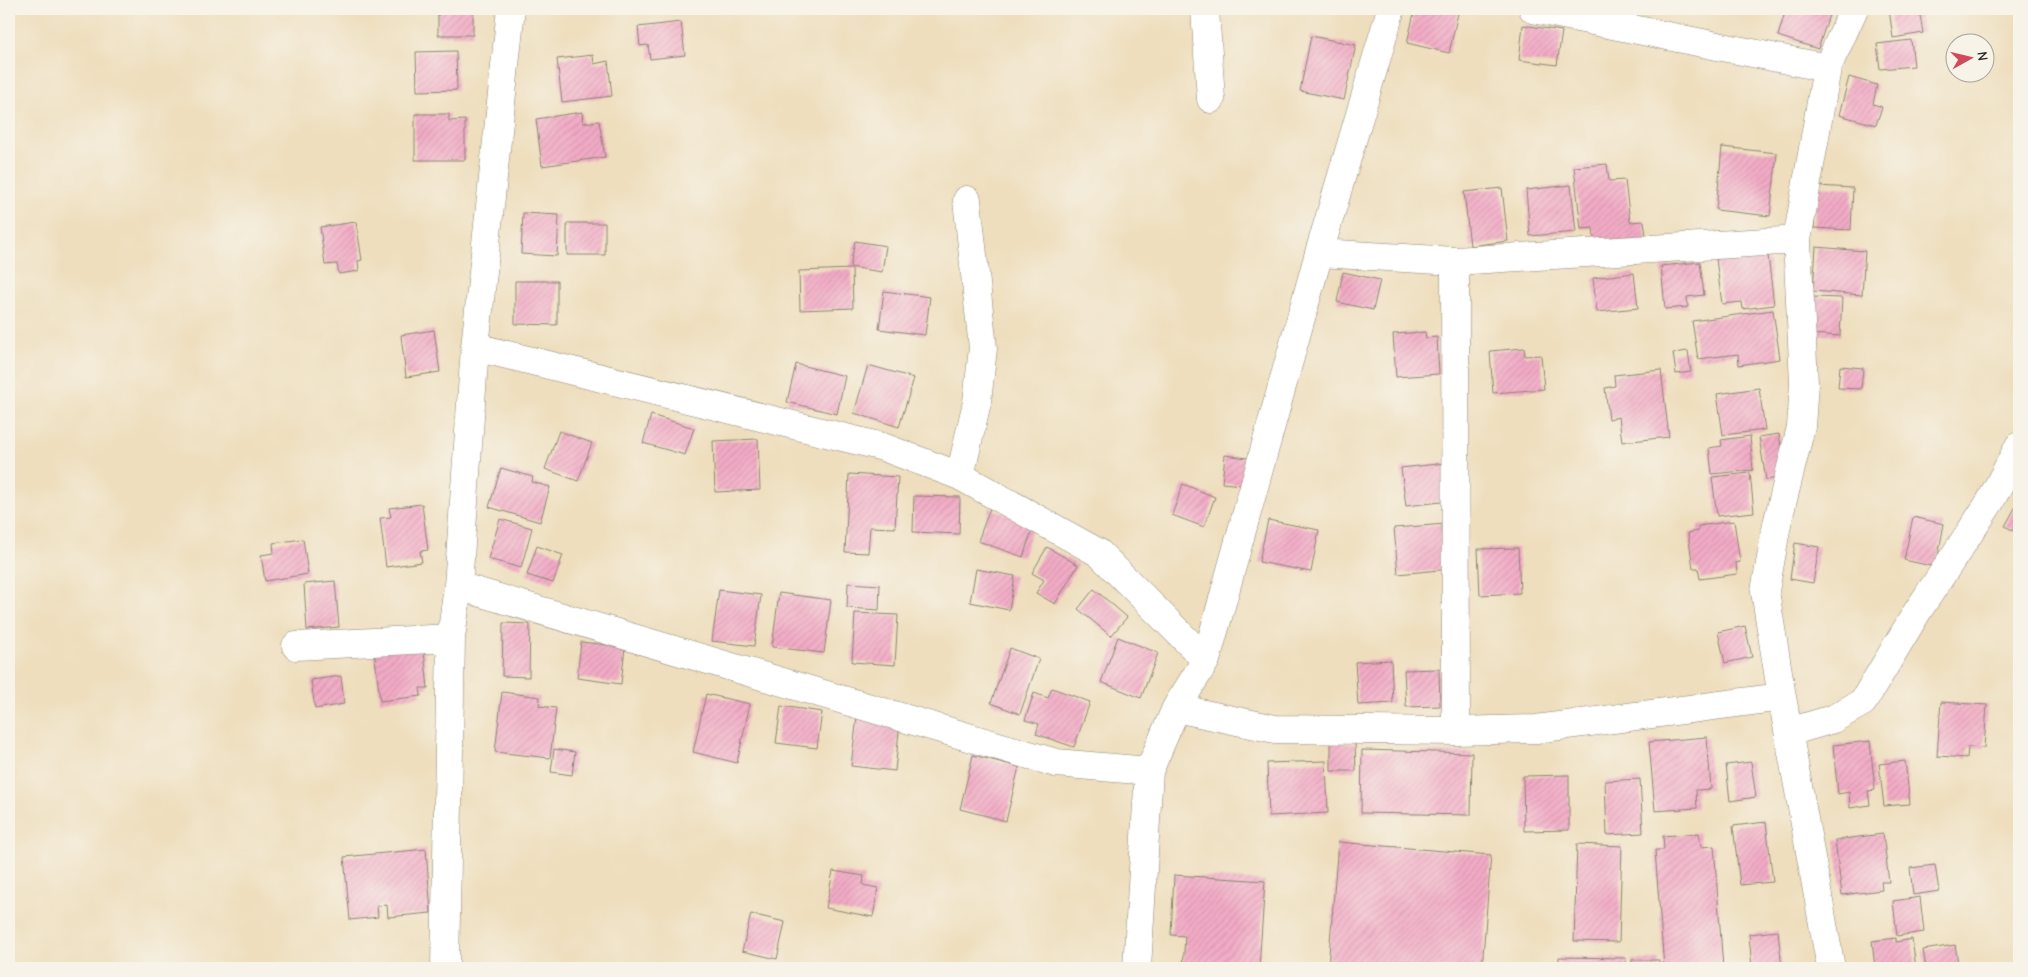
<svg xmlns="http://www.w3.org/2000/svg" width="2028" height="977" font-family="'Comic Neue',sans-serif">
	<defs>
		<pattern id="building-hatch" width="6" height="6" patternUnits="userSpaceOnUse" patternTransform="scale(1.25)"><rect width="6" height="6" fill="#f3abc6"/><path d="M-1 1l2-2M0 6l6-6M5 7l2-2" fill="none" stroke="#d093aa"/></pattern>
	</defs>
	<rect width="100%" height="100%" fill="#f7f3e8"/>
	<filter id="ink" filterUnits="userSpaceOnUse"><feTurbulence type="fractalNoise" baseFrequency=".02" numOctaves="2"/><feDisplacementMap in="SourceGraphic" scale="10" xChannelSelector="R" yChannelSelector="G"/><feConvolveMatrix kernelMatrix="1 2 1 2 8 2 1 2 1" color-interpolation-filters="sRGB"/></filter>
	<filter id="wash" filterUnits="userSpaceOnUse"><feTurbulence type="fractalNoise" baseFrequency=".0096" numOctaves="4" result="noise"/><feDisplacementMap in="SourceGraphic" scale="20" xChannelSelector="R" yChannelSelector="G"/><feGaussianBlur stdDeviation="1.12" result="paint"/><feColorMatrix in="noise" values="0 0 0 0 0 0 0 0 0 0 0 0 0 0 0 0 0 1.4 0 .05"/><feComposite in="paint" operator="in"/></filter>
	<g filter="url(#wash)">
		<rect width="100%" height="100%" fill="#eedebd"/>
		<g id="blocks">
			<!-- building -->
			<path fill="url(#building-hatch)" d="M438,9H473V35H438Z
				M1415,9H1459L1449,53L1407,43Z
				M1786,9H1831L1818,49L1778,36Z
				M1889,9H1919L1923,33L1893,38Z
				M681,22L685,55L650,59L648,45L640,46L638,27Z
				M1523,25L1562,31L1557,65L1519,60Z
				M1311,36L1356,45L1344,100L1300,91Z
				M1911,40L1914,66L1880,69L1877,44Z
				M456,51L457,90L417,91L416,52Z
				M593,55L594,64L608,61L612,96L562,102L557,59Z
				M1849,77L1877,85L1873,104L1882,107L1876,125L1839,115Z
				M582,112L583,123L599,121L605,157L542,166L536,119Z
				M415,114H449V121L465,120V160H415Z
				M1722,147L1777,153L1770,216L1716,210Z
				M1607,164L1609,181L1625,180L1630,222L1644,221L1647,243L1595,248L1593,228L1581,229L1574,167Z
				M1571,185L1576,232L1530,236L1526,190Z
				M1817,186L1853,188L1851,230L1814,228Z
				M1502,188L1508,241L1470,246L1464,192Z
				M523,213L559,215L557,256L521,254Z
				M356,222L362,260L358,261L359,271L339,274L337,264L325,265L320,227Z
				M567,223H605V255H567Z
				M855,241L886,246L882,272L850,267Z
				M1767,247L1774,305L1743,309L1742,302L1722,304L1716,259L1736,256Z
				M1816,247L1865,251L1862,295L1813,291Z
				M1700,262L1704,295L1687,297L1688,307L1665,309L1661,266Z
				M852,269L853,308L800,310L799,271Z
				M1343,272L1380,280L1373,310L1337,302Z
				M1634,273L1638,308L1597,312L1593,278Z
				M515,281H557V325L515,324Z
				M884,291L930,297L925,335L879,329Z
				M1812,297L1842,298L1840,336L1810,334Z
				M1773,310L1780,359L1739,365L1738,354L1698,359L1692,321Z
				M434,330L440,372L406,377L401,335Z
				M1425,332L1426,338L1437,337L1439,374L1396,377L1393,334Z
				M1524,348L1525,356L1541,355L1544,389L1493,393L1490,351Z
				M1688,351L1691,372L1676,374L1673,353Z
				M796,364L845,376L837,414L787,402Z
				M868,365L914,378L899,427L854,413Z
				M1840,366L1863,368L1861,389L1838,388Z
				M1661,370L1669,437L1622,442L1619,417L1609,419L1605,388L1615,386L1614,375Z
				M1759,388L1765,430L1723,435L1717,394Z
				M651,415L694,428L685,455L643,443Z
				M559,431L592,443L578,481L545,469Z
				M1779,434L1786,477L1766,480L1759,437Z
				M1750,436L1753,470L1712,474L1709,448L1722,446L1721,440Z
				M758,439L760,490L715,492L713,441Z
				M1225,455L1255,459L1252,486L1222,483Z
				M1446,463L1450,501L1406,506L1401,468Z
				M501,468L533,477L532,482L550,487L540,522L489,507Z
				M1750,473L1754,512L1717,516L1712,477Z
				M849,474L898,477L895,528L870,527L868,553L845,552Z
				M1183,484L1215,497L1204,527L1172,515Z
				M914,496L960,497L959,534L913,532Z
				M2019,501V534L2005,526Z
				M422,504L428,550L420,551L422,562L386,567L380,518L391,517L389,508Z
				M990,508L1034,524L1023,557L978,541Z
				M1913,517L1944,524L1936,567L1904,560Z
				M500,519L532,528L521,568L488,559Z
				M1268,520L1319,530L1311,572L1259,562Z
				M1734,521L1740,562L1736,563L1737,574L1700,579L1698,568H1693L1688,533L1698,531V526Z
				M1446,524L1450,569L1398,574L1394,528Z
				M303,539L308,574L265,581L261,555L274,553L273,543Z
				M1795,543L1819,547L1813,583L1790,579Z
				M537,546L563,555L553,583L527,575Z
				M1047,547L1078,565L1055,604L1036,593L1044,580L1032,573Z
				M1518,548L1520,593L1480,595L1478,549Z
				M976,569L1015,576L1009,610L970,602Z
				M335,581L339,627L307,630L304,584Z
				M848,583L880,585L879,610L847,608Z
				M1094,589L1127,617L1111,636L1078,609Z
				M719,590L761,595L754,646L712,641Z
				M779,593L831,600L824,653L772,647Z
				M855,613L898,615L895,665L852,662Z
				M503,623L530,624L529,677L502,676Z
				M1745,626L1752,657L1725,663L1718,632Z
				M1118,637L1158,653L1141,698L1101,682Z
				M581,642L625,647L621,684L577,678Z
				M423,643L428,688H420L421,696L380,701L374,649Z
				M1010,648L1039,659L1020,714L991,703Z
				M1391,660L1393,703L1358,705L1355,662Z
				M1439,669L1440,706L1406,707L1404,670Z
				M341,676L344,704L315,709L311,680Z
				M1052,688L1090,702L1074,747L1036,734L1039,724L1025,720L1034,693L1048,698Z
				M502,692L540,697L539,706L556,708L550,758L495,752Z
				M706,694L750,704L737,763L693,752Z
				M1941,702L1987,705L1984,748L1968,747L1967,758L1937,756Z
				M781,706L822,712L817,748L776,743Z
				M857,717L900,721L895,771L851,766Z
				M1707,737L1711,789L1696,790L1697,808L1655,811L1649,742Z
				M1870,741L1875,790L1868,791L1870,805L1850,808L1849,792L1838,794L1833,745Z
				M1331,743H1355L1356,771H1331Z
				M554,749L575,752L572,775L551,772Z
				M1362,750L1472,753L1471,815L1361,813Z
				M973,755L1019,767L1006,821L960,809Z
				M1326,761L1328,813L1269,816L1267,763Z
				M1905,761L1910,804L1884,806L1879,764Z
				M1751,762L1756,797L1730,801L1726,765Z
				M1569,775V830L1524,831L1523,776Z
				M1640,779L1643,833L1607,835L1605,781Z
				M1766,822L1773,882L1740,885L1733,826Z
				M1699,833L1701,847L1714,846L1723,968H1664L1655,850H1664L1663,836Z
				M1883,834L1889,882H1881L1882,890L1842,895L1835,840Z
				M1338,842L1491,855L1482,968H1328Z
				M1577,844L1622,846L1619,942L1574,941Z
				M426,849L431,913L388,917L387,905L377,906L378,917L350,920L344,857Z
				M1935,865L1939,891L1913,895L1910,868Z
				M833,871L864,876L863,885L878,888L873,917L826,908Z
				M1174,875L1265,881L1259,968H1183L1185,936L1171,935Z
				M1920,897L1924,932L1897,936L1893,901Z
				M751,914L785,922L777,959L742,951Z
				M1778,931L1782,968H1752L1749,934Z
				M1896,938V942L1912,939L1916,968H1875L1872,941Z
				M1955,945L1959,968H1926L1923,950Z
				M1559,957L1626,958V968H1559Z
				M1632,960H1659V968H1632Z"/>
		</g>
	</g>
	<g filter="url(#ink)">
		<use href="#blocks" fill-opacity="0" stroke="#8c8474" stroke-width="1"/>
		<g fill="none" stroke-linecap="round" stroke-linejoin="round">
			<defs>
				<path id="minor" d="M1205,9L1211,99
					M1533,9L1827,68
					M1319,253L1455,261L1797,240
					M1455,261L1456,731
					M475,347L883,447L960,476L1099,553L1206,660
					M960,476L977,402L983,348L967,200
					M458,586L1056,763L1149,771
					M296,646L451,638
					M1176,708L1275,729L1456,731L1536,729L1782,697
					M1789,732L1833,719L1863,702L1917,612L1990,502L2019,446
					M445,968L451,638L458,586L475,347L511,9
					M1137,968L1149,771L1176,708L1206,660L1319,253L1391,9
					M1831,968L1782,697L1765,591L1777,524L1801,427L1804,383L1797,240L1827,68L1854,9"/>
			</defs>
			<!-- minor casing -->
			<use href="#minor" stroke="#8c8474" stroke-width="29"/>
			<!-- minor -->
			<use href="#minor" stroke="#fff" stroke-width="28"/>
		</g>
	</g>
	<!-- margin -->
	<rect width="2028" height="977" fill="none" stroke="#f7f3e8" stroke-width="30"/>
	<!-- north arrow -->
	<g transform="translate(1970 58) rotate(82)"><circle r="24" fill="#f7f3e8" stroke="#a5a39c"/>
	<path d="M0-4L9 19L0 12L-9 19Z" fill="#d1495b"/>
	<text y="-8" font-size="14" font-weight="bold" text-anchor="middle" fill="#2b2b2b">N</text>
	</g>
</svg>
